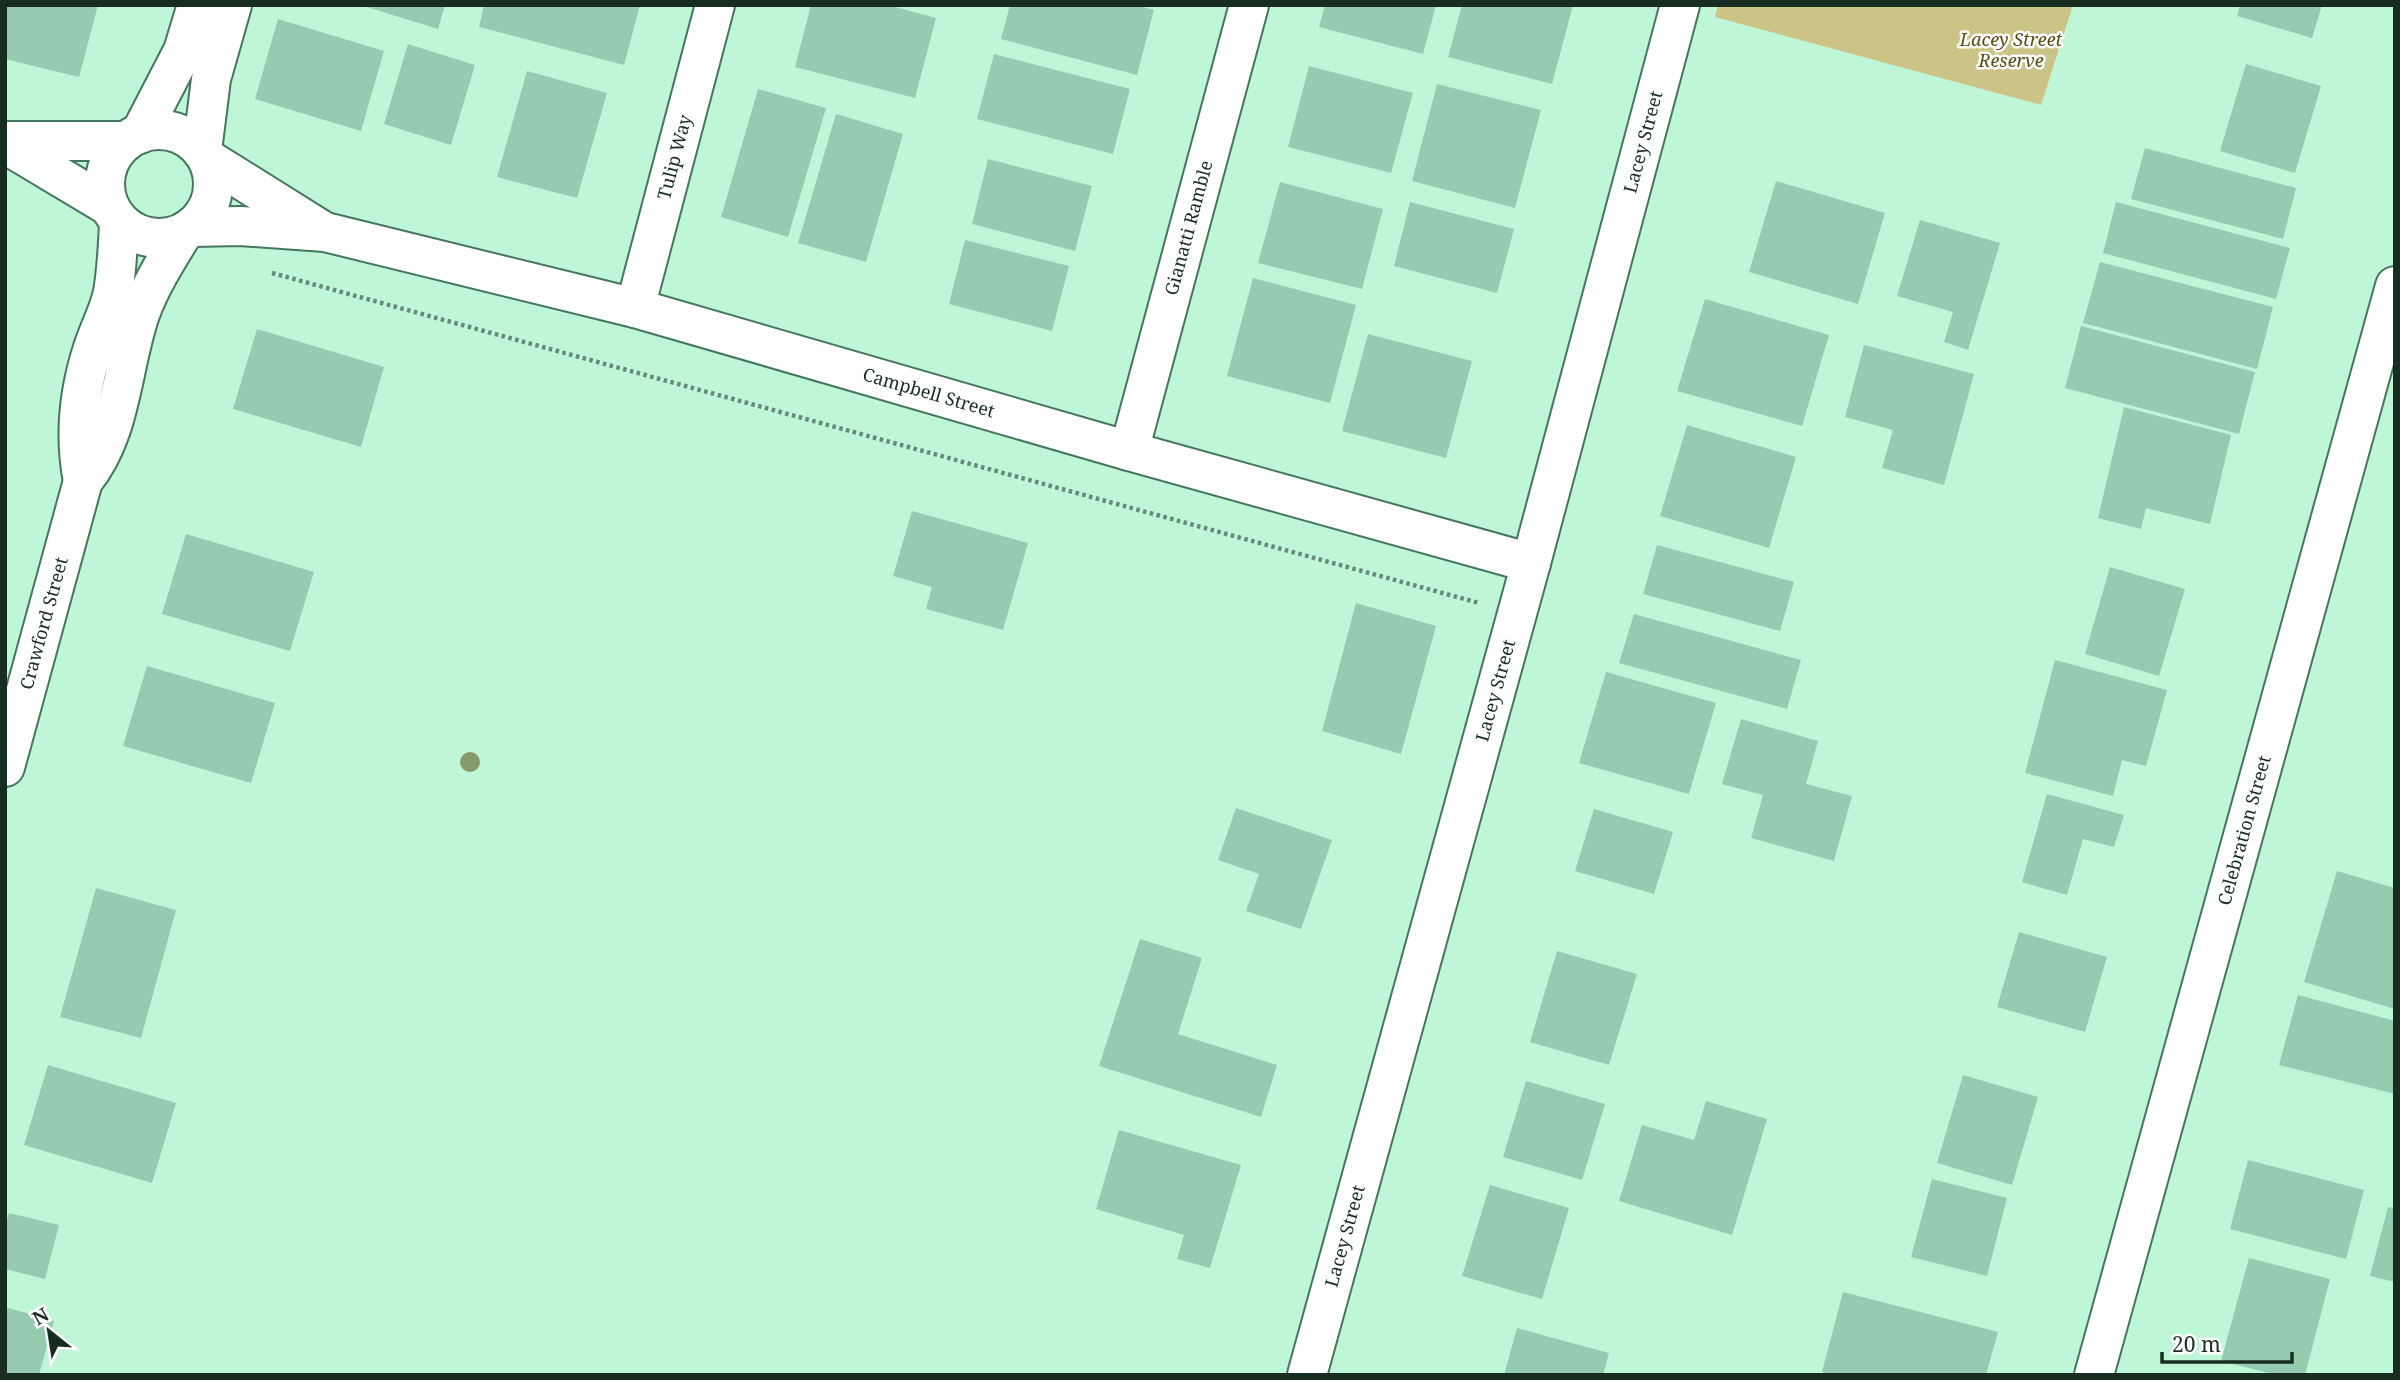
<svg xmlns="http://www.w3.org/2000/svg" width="2400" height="1380" font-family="'Noto Serif',serif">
	<rect width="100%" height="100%" fill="#c0f6d8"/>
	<!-- green -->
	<path fill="#ccc387" d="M1718,5H2073L2041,105L1715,17Z"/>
	<!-- building -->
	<path fill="#96cbaf" d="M5,5H98L79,77L5,59Z
		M360,5H445L438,29Z
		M484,5H640L624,65L479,27Z
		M811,5H888L936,18L915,98L795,67Z
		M1010,5H1136L1154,10L1137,75L1001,39Z
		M1325,5H1436L1423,54L1319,27Z
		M1462,5H1573L1552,84L1448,57Z
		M2240,5H2322L2312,38L2237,16Z
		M278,19L384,51L361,131L255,99Z
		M408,44L475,65L451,145L384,124Z
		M994,54L1130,89L1113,154L977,119Z
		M2246,64L2321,86L2295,173L2220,151Z
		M1309,66L1413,93L1391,173L1288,147Z
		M527,71L607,93L577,198L497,177Z
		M1437,84L1541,110L1515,208L1412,181Z
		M758,89L826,108L788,237L721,217Z
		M836,114L903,134L866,262L798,243Z
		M2145,148L2296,188L2283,239L2131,199Z
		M988,159L1092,186L1075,251L972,224Z
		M1776,181L1885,213L1858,304L1749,272Z
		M1280,182L1383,209L1362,289L1258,263Z
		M1410,202L1514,229L1497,293L1394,266Z
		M2116,202L2290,248L2276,299L2103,253Z
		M1920,220L2000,243L1968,350L1944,342L1953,312L1897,296Z
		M965,240L1069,266L1052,331L949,304Z
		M2100,262L2273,307L2257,369L2083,323Z
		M1253,278L1356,305L1330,403L1227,376Z
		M1705,299L1829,335L1802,426L1677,391Z
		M2081,326L2255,372L2239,434L2065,388Z
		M257,329L384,367L361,447L233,409Z
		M1368,334L1472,361L1446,458L1342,431Z
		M1864,345L1974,374L1944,485L1882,468L1893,430L1845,417Z
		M2124,407L2231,435L2210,524L2146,508L2141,529L2098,518Z
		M1687,425L1796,457L1769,548L1660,516Z
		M912,511L1028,543L1003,630L926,609L932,587L893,576Z
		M186,534L314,572L290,651L162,614Z
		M1657,545L1794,582L1780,631L1643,594Z
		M2110,567L2185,589L2159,676L2085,654Z
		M1356,603L1436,626L1401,754L1322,731Z
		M1634,614L1801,660L1787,709L1619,663Z
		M2055,660L2167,690L2146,766L2122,760L2113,796L2025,773Z
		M147,666L275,703L251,783L123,746Z
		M1606,672L1716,703L1689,794L1579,763Z
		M1741,719L1818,741L1806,784L1852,796L1834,861L1751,838L1763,795L1722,784Z
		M2047,794L2124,815L2114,847L2083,839L2067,895L2022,882Z
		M1236,808L1332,840L1301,929L1246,911L1259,874L1218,860Z
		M1594,809L1673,832L1654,894L1575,871Z
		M2337,871L2395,888V1009L2304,982Z
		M96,888L176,910L141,1038L60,1017Z
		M2019,932L2107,957L2085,1032L1997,1007Z
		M1140,939L1202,958L1178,1034L1277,1065L1261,1117L1099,1066Z
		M1557,951L1637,974L1609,1065L1530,1042Z
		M2298,995L2395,1021V1094L2279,1065Z
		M48,1065L176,1103L152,1183L24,1145Z
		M1963,1075L2038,1097L2012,1185L1937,1163Z
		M1526,1081L1605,1104L1582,1180L1503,1157Z
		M1706,1101L1767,1119L1732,1235L1619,1201L1642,1125L1694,1140Z
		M1119,1130L1241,1165L1210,1268L1177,1259L1184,1235L1096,1209Z
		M2248,1160L2364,1190L2346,1259L2230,1229Z
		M1932,1179L2007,1198L1987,1276L1911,1257Z
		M1490,1185L1569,1208L1542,1299L1462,1276Z
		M2388,1207L2395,1208V1282L2370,1276Z
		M9,1213L59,1225L45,1279L5,1269V1228Z
		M2249,1258L2330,1279L2305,1375H2277L2221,1361Z
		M1843,1292L1998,1332L1986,1375H1832L1822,1372Z
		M5,1307L54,1321L39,1375H5Z
		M1517,1328L1609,1353L1603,1375H1504Z"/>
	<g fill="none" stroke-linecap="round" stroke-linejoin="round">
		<defs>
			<g id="street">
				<circle cx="159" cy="184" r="54"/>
				<path d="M140,134L183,51L197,5"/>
				<path d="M5,141H126"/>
				<path d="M5,144L110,207"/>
				<path d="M202,151L211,79L232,5"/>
				<path d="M208,159L320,229"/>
				<path id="s1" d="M192,227L240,226L325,232L635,308L1129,451L1531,563"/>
				<path id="s2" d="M635,308L715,5"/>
				<path id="s3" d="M1129,451L1249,5"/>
				<path d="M83,481C74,436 79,391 93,348C99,329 109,312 113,292C117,269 118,245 119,222"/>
				<path id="s4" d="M5,767L83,481C122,434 121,370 140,314C150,286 167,259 183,233"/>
				<path id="s5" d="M1307,1375L1531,563L1680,5"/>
				<path id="s6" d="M2094,1375L2395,286"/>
			</g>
		</defs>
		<!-- street casing -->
		<use href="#street" stroke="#44775d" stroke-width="42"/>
		<!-- path -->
		<path stroke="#668a76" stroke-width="4.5" stroke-dasharray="3.5 3.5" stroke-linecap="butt" d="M272,273L1479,603"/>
		<!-- street -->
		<use href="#street" stroke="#fff" stroke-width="38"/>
	</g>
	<!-- trees -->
	<circle fill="#869a6a" cx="470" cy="762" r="10"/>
	<g text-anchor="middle" stroke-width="5" stroke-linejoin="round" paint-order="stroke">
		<!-- park labels -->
		<g font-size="18" font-style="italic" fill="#574e10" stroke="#fff">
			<text x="2011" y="46">Lacey Street<tspan x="2011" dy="21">Reserve</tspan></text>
		</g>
		<!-- street labels -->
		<g font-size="18" fill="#182d22" stroke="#fff">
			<text dy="6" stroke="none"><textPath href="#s5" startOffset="1278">Lacey Street</textPath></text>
			<text dy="6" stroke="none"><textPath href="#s2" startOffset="156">Tulip Way</textPath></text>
			<text dy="6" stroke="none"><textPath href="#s3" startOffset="231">Gianatti Ramble</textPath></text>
			<text dy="6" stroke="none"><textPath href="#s1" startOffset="758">Campbell Street</textPath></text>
			<text dy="6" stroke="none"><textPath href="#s4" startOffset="149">Crawford Street</textPath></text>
			<text dy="6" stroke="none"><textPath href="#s5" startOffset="710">Lacey Street</textPath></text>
			<text dy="6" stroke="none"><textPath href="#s6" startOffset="565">Celebration Street</textPath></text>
			<text dy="6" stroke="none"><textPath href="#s5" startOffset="144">Lacey Street</textPath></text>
		</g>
	</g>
	<!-- border -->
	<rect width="2400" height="1380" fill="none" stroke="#182d22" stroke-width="14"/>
	<!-- north arrow -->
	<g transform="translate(49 1331) rotate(330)" stroke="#ffffff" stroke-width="5" paint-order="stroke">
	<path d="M0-5L12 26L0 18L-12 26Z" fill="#182d22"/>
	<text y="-10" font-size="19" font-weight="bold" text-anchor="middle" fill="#182d22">N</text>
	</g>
	<!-- scale -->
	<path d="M2162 1352v10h130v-10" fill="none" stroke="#182d22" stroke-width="3.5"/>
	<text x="2172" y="1352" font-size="21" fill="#182d22" stroke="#ffffff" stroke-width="5" paint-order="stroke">20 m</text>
</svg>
